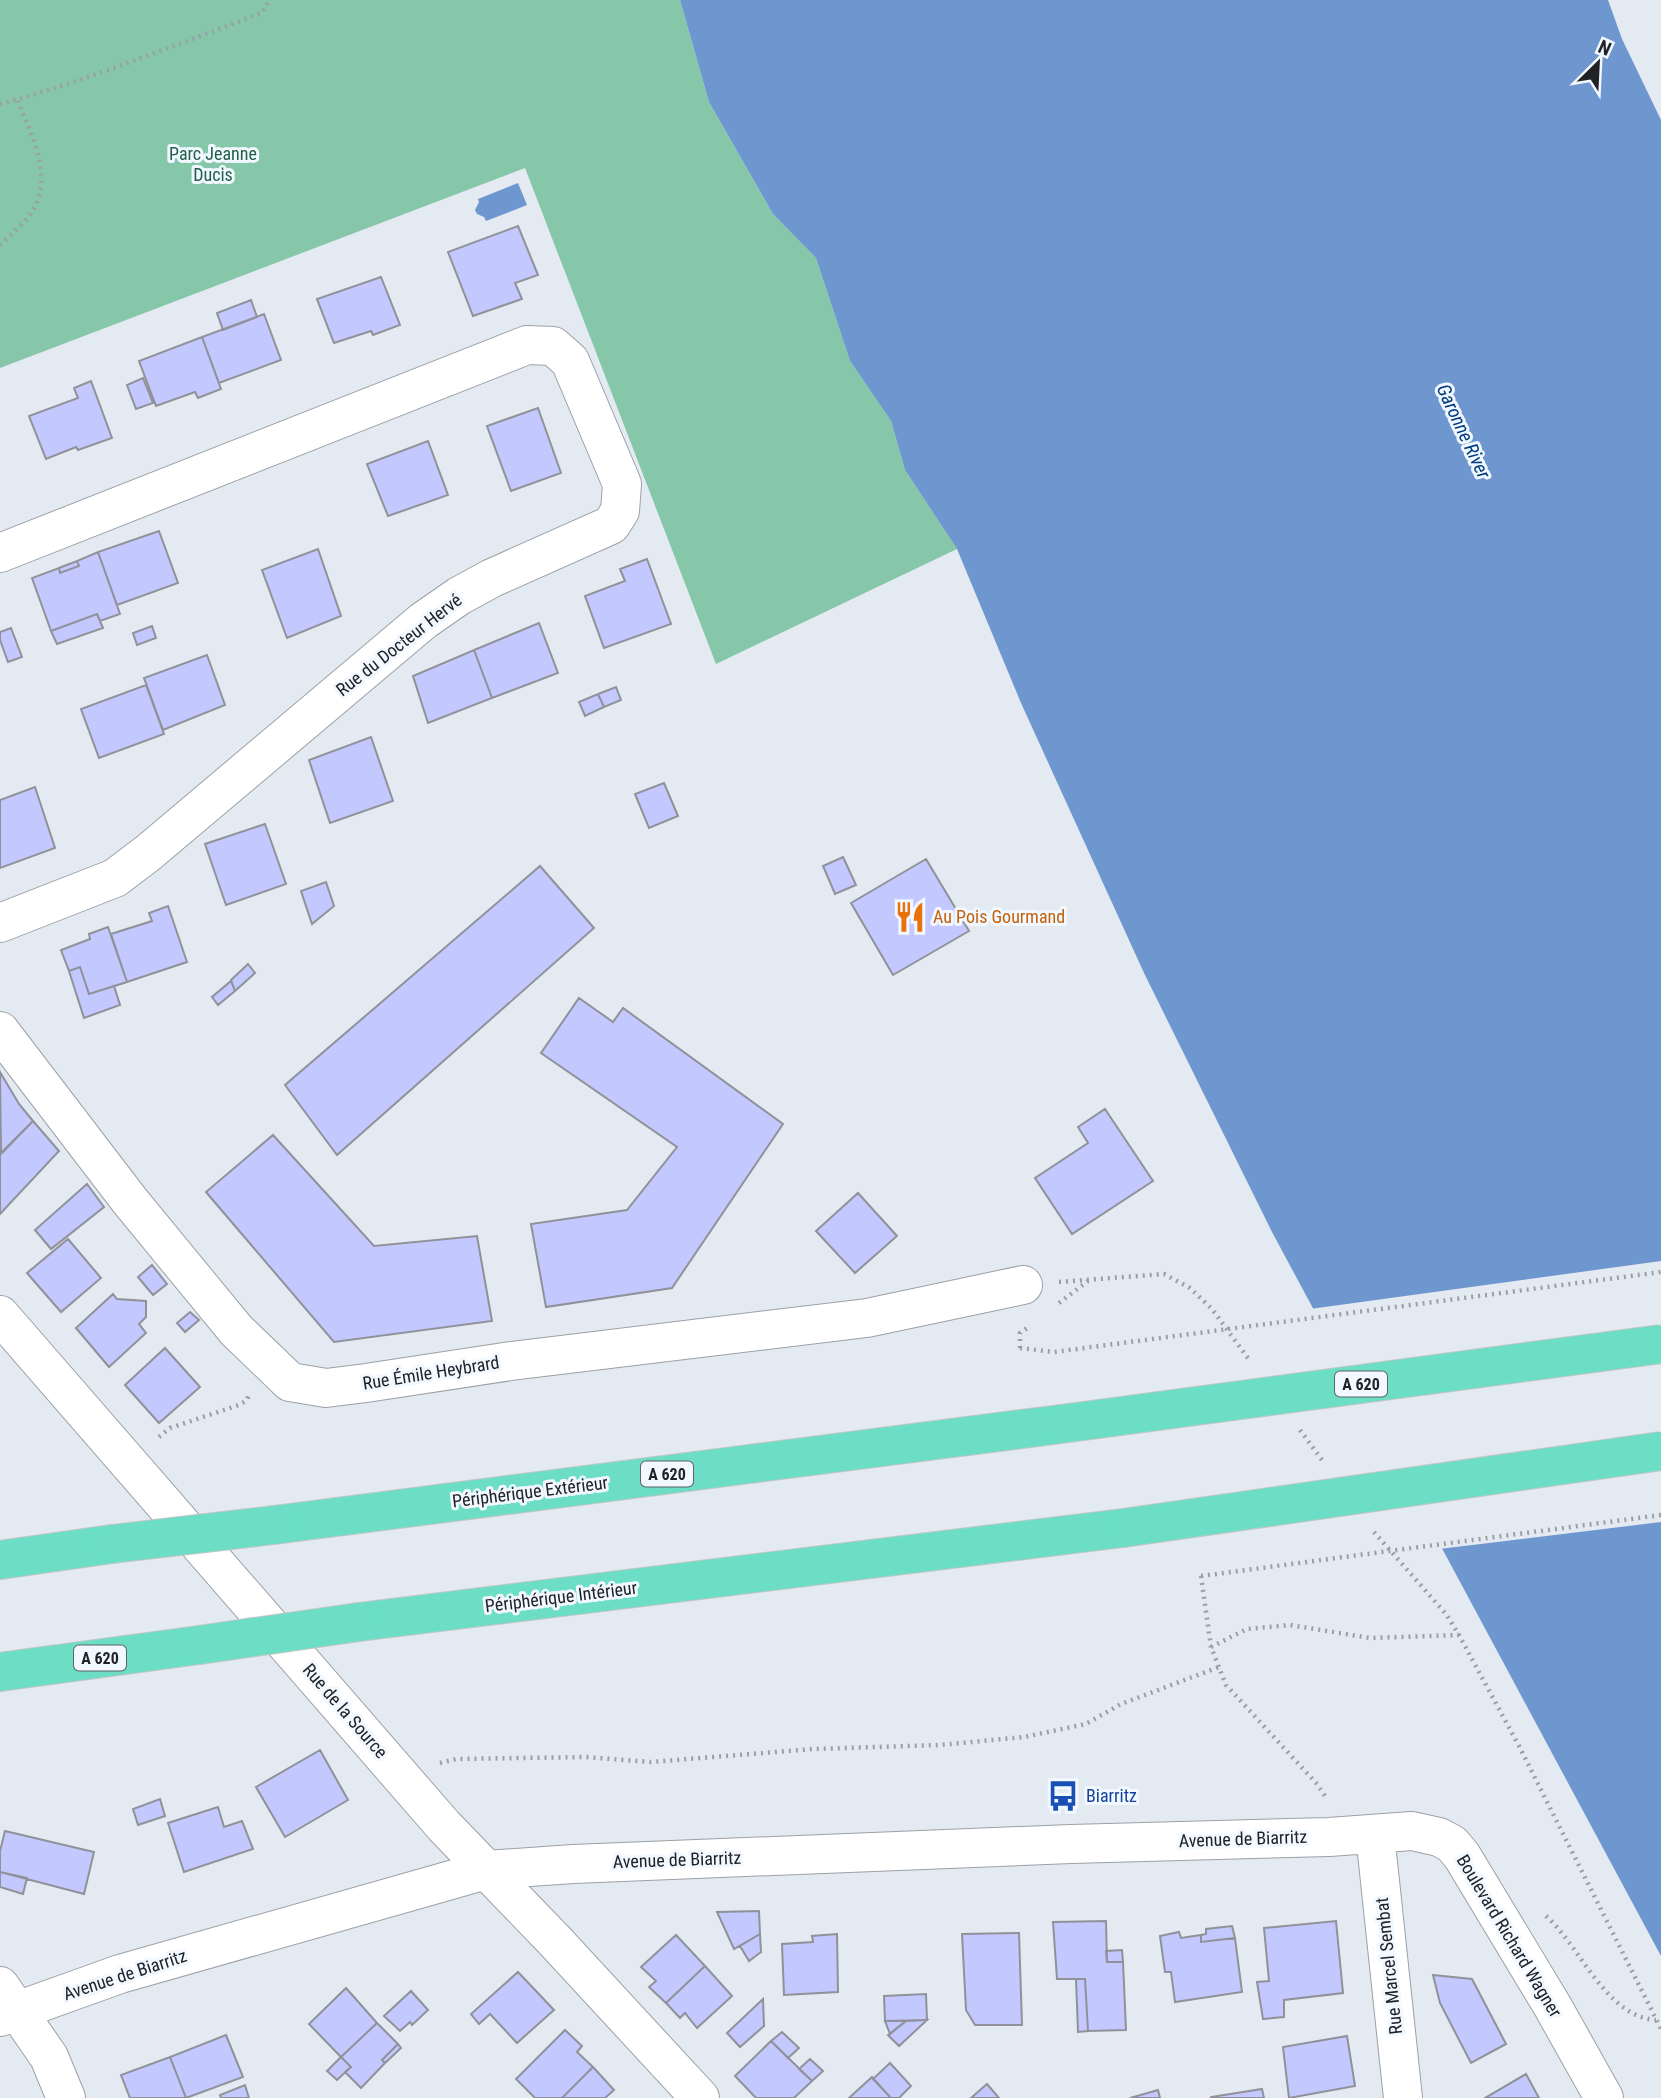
<svg xmlns="http://www.w3.org/2000/svg" width="1661" height="2098" font-family="'Roboto Condensed',sans-serif">
	<rect width="100%" height="100%" fill="#e4eaf1"/>
	<!-- green -->
	<path fill="#86c6a9" d="M0,0H680L709,102L773,214L816,258L850,361L891,421L905,470L957,549L716,664L525,168L0,368Z"/>
	<!-- water -->
	<path fill="#6f97cf" d="M680,0H1608L1622,39L1661,120V1956L1272,1232L1144,973L1021,703L957,549L905,470L891,421L850,361L816,258L773,214L709,102Z
		M518,183L527,205L486,221L484,217L477,214L475,210L479,202L478,199Z"/>
	<!-- pier -->
	<path fill="#e4eaf1" d="M1661,1261V1522L1439,1549L1310,1309Z"/>
	<!-- building -->
	<path fill="#c3c8fe" stroke="#909199" stroke-width="2" d="M518,226L538,275L515,283L522,299L473,316L448,252Z
		M381,277L400,325L373,335L371,331L334,343L317,299Z
		M251,300L257,317L223,330L217,313Z
		M264,314L281,360L219,383L202,337Z
		M202,337L221,389L198,398L195,392L156,406L139,361Z
		M143,378L153,403L136,409L127,385Z
		M91,381L112,438L78,450L76,447L46,459L29,416L78,398L74,388Z
		M538,408L561,473L511,491L487,426Z
		M428,441L448,495L388,516L367,464Z
		M159,531L178,583L117,605L98,552Z
		M318,549L341,616L287,638L262,570Z
		M98,552L120,614L100,621L97,614L51,631L32,578L59,568L60,573L79,566L77,561Z
		M647,559L671,624L604,648L585,596L625,581L620,569Z
		M77,561L79,566L60,573L59,568Z
		M97,614L103,628L57,644L51,631Z
		M539,623L558,673L492,698L474,650Z
		M152,626L156,638L137,645L133,633Z
		M11,628L22,657L8,662L0,640V632Z
		M474,650L492,698L428,723L413,676Z
		M207,655L225,705L163,730L144,678Z
		M146,685L164,734L99,758L81,709Z
		M616,687L621,700L604,707L598,694Z
		M598,694L604,707L585,716L579,702Z
		M371,737L393,801L330,823L309,760Z
		M664,783L678,816L649,828L635,794Z
		M35,787L55,848L0,868V800Z
		M265,824L286,884L226,905L205,844Z
		M843,857L856,885L835,894L823,866Z
		M926,859L969,931L893,975L851,903Z
		M540,866L594,928L337,1155L285,1085Z
		M326,882L334,906L312,924L301,891Z
		M168,906L187,962L127,982L111,934L152,921L149,913Z
		M108,927L127,982L89,994L80,967L69,971L61,950L90,939L89,934Z
		M248,964L255,973L235,991L231,980Z
		M80,967L89,994L114,986L120,1005L84,1018L69,971Z
		M231,981L235,991L218,1005L212,997Z
		M579,998L613,1022L623,1008L783,1124L672,1288L546,1307L531,1224L627,1210L677,1147L541,1053Z
		M0,1072L19,1104L33,1121L1,1153Z
		M1105,1109L1153,1181L1072,1234L1035,1178L1088,1143L1078,1127Z
		M33,1121L59,1151L0,1214V1155Z
		M273,1135L374,1246L477,1236L492,1321L334,1342L206,1192Z
		M87,1184L104,1207L51,1249L35,1230Z
		M858,1193L897,1236L855,1273L816,1231Z
		M68,1239L101,1278L61,1312L27,1273Z
		M152,1265L167,1284L153,1295L138,1277Z
		M113,1294L117,1299L146,1301V1317L139,1324L146,1333L109,1367L76,1328Z
		M190,1312L199,1320L185,1332L177,1323Z
		M165,1348L200,1387L159,1423L125,1385Z
		M320,1750L348,1800L285,1837L256,1787Z
		M160,1799L165,1816L138,1825L133,1809Z
		M218,1807L224,1827L242,1821L253,1849L184,1872L168,1823Z
		M5,1831L94,1852L84,1894L0,1872V1851Z
		M0,1872L27,1878L23,1894L0,1887Z
		M759,1911L760,1934L734,1949L717,1912Z
		M1106,1921L1107,1962H1123L1126,2030L1088,2031L1085,1979H1057L1053,1922Z
		M1336,1921L1343,1993L1284,2000V2017L1263,2019L1257,1982L1269,1981L1264,1928Z
		M1232,1926L1235,1938L1201,1942V1935L1206,1934V1929Z
		M1179,1932L1181,1938L1201,1935V1942L1235,1938L1242,1992L1175,2002L1171,1972H1165L1160,1936Z
		M1019,1933L1022,2025H975L966,2010L962,1934Z
		M760,1934L761,1952L749,1961L740,1946Z
		M837,1934L838,1992L784,1995L782,1944L813,1942L812,1936Z
		M676,1935L705,1966L666,2003L649,1987L656,1981L641,1967Z
		M1122,1950L1123,1962H1107L1106,1951Z
		M705,1966L732,1996L697,2028L685,2013L680,2018L666,2003Z
		M518,1972L554,2010L517,2043L490,2014L479,2024L471,2014Z
		M1433,1975L1472,1979L1506,2044L1471,2063L1440,2003Z
		M1076,1979H1085L1088,2031L1078,2032Z
		M346,1988L377,2023L341,2057L309,2024Z
		M411,1991L428,2010L412,2025L410,2022L400,2031L384,2016Z
		M926,1994L927,2020L885,2021L884,1996Z
		M763,1999L764,2026L740,2047L727,2033Z
		M927,2020L899,2046L888,2035L906,2021Z
		M885,2021H906L890,2034Z
		M377,2023L398,2044L382,2060L385,2063L361,2088L345,2072L351,2067L341,2057Z
		M565,2030L582,2046L577,2052L593,2067L562,2098H535L516,2079Z
		M782,2032L799,2048L788,2058L771,2041Z
		M226,2035L243,2077L186,2098L170,2057Z
		M1347,2036L1355,2086L1289,2098L1283,2047Z
		M771,2041L812,2081L794,2098H756L735,2076Z
		M398,2044L401,2048L385,2063L382,2060Z
		M170,2057L186,2098H130L121,2075Z
		M341,2057L351,2067L337,2080L327,2071Z
		M810,2059L823,2071L812,2081L799,2069Z
		M890,2063L911,2086L899,2098H891L873,2079Z
		M593,2067L614,2090L605,2098H562Z
		M1526,2074L1539,2098H1485Z
		M872,2077L891,2098H849Z
		M987,2084L999,2098H971Z
		M245,2085L249,2098H221L220,2095Z
		M1262,2089L1264,2098H1211V2097Z
		M1158,2090L1160,2098H1130Z"/>
	<g fill="none" stroke-linecap="round" stroke-linejoin="round">
		<defs>
			<path id="minor" d="M0,553L527,345L553,346L570,361L622,484L620,511L611,525L492,578L459,596L423,621L148,853L115,878L0,923
				M0,1031L130,1201L236,1330L290,1382L326,1388L366,1383L511,1361L867,1318L1023,1285
				M0,1315L444,1826L555,1941L700,2098
				M1375,1834L1403,2098
				M0,1986L49,2057L66,2098
				M0,2017L120,1974L486,1870L573,1864L1071,1844L1329,1837L1412,1831L1439,1837L1452,1844L1462,1856L1553,2007L1604,2098"/>
			<path id="highway" d="M274,1525L1061,1424
				M0,1560L112,1544
				M359,1622L1123,1528
				M0,1672L199,1645"/>
		</defs>
		<!-- minor casing -->
		<use href="#minor" stroke="#9ba1a7" stroke-width="40"/>
		<!-- highway casing -->
		<use href="#highway" stroke="#c5c6c6" stroke-width="40"/>
		<!-- path -->
		<path stroke="#9b9fa5" stroke-width="4.5" stroke-dasharray="2 5" stroke-linecap="butt" d="M0,104C89,80 175,45 262,13L269,0
			M0,245C13,232 33,217 38,199C49,168 29,128 17,99
			M1059,1282L1164,1274L1190,1288L1212,1309L1250,1361
			M1059,1303L1088,1281
			M1020,1348V1333L1030,1326
			M1300,1430L1322,1460
			M159,1437L170,1428L239,1405L247,1400L249,1394
			M1374,1532L1446,1614L1459,1635L1519,1746L1661,2029
			M1201,1576L1211,1647L1226,1685L1317,1784L1327,1799
			M1211,1647L1247,1629L1290,1625L1370,1638L1459,1635
			M440,1763L456,1759L585,1757L651,1762L813,1749L940,1745L1024,1737L1086,1724L1121,1704L1219,1667
			M1546,1916C1580,1946 1606,2017 1656,2020"/>
		<!-- minor -->
		<use href="#minor" stroke="#fff" stroke-width="38"/>
		<!-- highway -->
		<use href="#highway" stroke="#6bdec5" stroke-width="38"/>
		<defs>
			<path id="highway-bridge" d="M1061,1424L1661,1344
				M1123,1528L1661,1451
				M112,1544L274,1525
				M199,1645L359,1622"/>
		</defs>
		<!-- highway-bridge casing -->
		<use href="#highway-bridge" stroke="#c5c6c6" stroke-width="40" stroke-linecap="butt"/>
		<!-- path-bridge -->
		<path stroke="#9b9fa5" stroke-width="4.5" stroke-dasharray="2 5" stroke-linecap="butt" d="M1020,1348L1054,1352L1661,1272
			M1201,1576L1661,1515"/>
		<!-- highway-bridge -->
		<use href="#highway-bridge" stroke="#6bdec5" stroke-width="38"/>
	</g>
	<!-- icons -->
	<defs>
		<symbol id="restaurant-bare" viewBox="-9 -9 18 18"><path d="M-5-6h1v4h1v-4h1v4h1v-4h1v5L-1.5 .5V6h-2V.5L-5-1ZM5-6V6H3V1.5H1.5Q1.5-4 5-6Z" fill="#e8710a" stroke="#f1f8ff" stroke-width="2.5" paint-order="stroke"/></symbol>
		<symbol id="bus-bare" viewBox="-9 -9 18 18"><path d="M-5-6H5V4H4V6H2V4H-2V6H-4V4H-5ZM-3.5-4V0h7V-4ZM-3.5 1.2v1.5H-2V1.2ZM2 1.2v1.5H3.5V1.2Z" fill="#1a4fb4" stroke="#f1f8ff" stroke-width="2.5" paint-order="stroke"/></symbol>
	</defs>
	<g fill-rule="evenodd">
		<use href="#restaurant-bare" x="888" y="895" width="44" height="44"/>
		<use href="#bus-bare" x="1041" y="1774" width="44" height="44"/>
	</g>
	<g text-anchor="middle" stroke-width="6" stroke-linejoin="round" paint-order="stroke">
		<!-- shield labels -->
		<g fill="#f1f8ff" stroke="#5f6266" stroke-width="2">
			<rect x="1335" y="1371.5" width="52" height="25" rx="5"/>
			<rect x="641" y="1461.5" width="52" height="25" rx="5"/>
			<rect x="74" y="1645.5" width="52" height="25" rx="5"/>
		</g>
		<g font-size="16" font-weight="bold" fill="#202225">
			<text x="1361" y="1390">A 620</text>
			<text x="667" y="1480">A 620</text>
			<text x="100" y="1664">A 620</text>
		</g>
		<!-- park labels -->
		<g font-size="18" fill="#226048" stroke="#f1f8ff">
			<text x="213" y="160">Parc Jeanne<tspan x="213" dy="21">Ducis</tspan></text>
		</g>
		<!-- street labels -->
		<g font-size="18" fill="#202225" stroke="#f1f8ff">
			<text transform="translate(399 645) rotate(-38)" y="6">Rue du Docteur Hervé</text>
			<text transform="translate(431 1373) rotate(-9)" y="6">Rue Émile Heybrard</text>
			<text transform="translate(530 1492) rotate(-7)" y="6">Périphérique Extérieur</text>
			<text transform="translate(561 1597) rotate(-7)" y="6">Périphérique Intérieur</text>
			<text transform="translate(345 1711) rotate(49)" y="6">Rue de la Source</text>
			<text transform="translate(1243 1839) rotate(-2)" y="6">Avenue de Biarritz</text>
			<text transform="translate(677 1860) rotate(-2)" y="6">Avenue de Biarritz</text>
			<text transform="translate(1509 1936) rotate(59)" y="6">Boulevard Richard Wagner</text>
			<text transform="translate(1389 1966) rotate(-96)" y="6">Rue Marcel Sembat</text>
			<text transform="translate(125 1975) rotate(-18)" y="6">Avenue de Biarritz</text>
		</g>
		<!-- food labels -->
		<g font-size="18" fill="#c56008" stroke="#f1f8ff" text-anchor="start">
			<text x="933" y="923">Au Pois Gourmand</text>
		</g>
		<!-- transit labels -->
		<g font-size="18" fill="#164399" stroke="#f1f8ff" text-anchor="start">
			<text x="1086" y="1802">Biarritz</text>
		</g>
		<!-- water labels -->
		<g font-size="19" font-style="italic" fill="#013b7d" stroke="#f1f8ff">
			<text transform="translate(1464 431) rotate(65)" y="7">Garonne River</text>
		</g>
	</g>
	<!-- north arrow -->
	<g transform="translate(1598 63) rotate(24)" stroke="#f1f8ff" stroke-width="5" paint-order="stroke">
	<path d="M0-5L12 26L0 18L-12 26Z" fill="#202225"/>
	<text y="-10" font-size="19" font-weight="bold" text-anchor="middle" fill="#202225">N</text>
	</g>
</svg>
